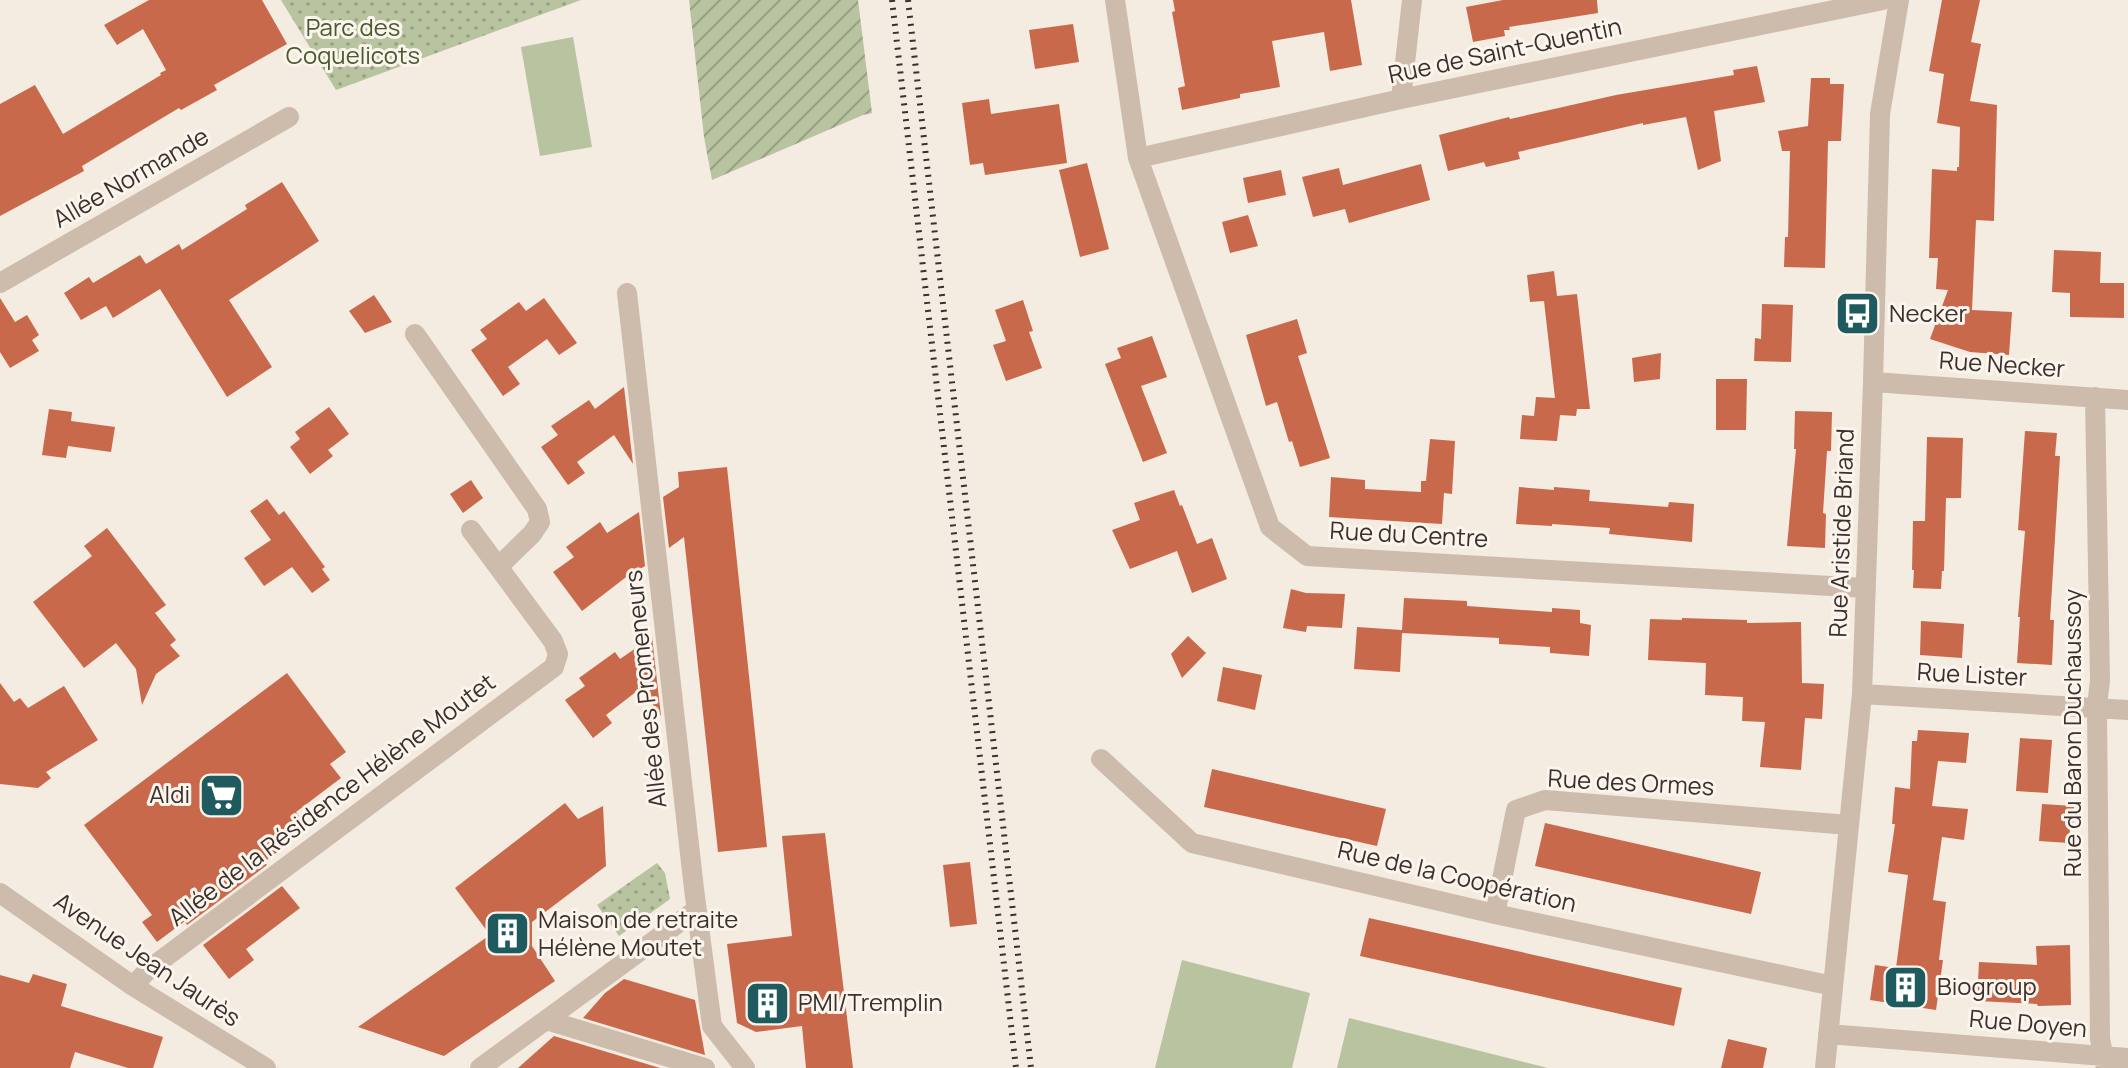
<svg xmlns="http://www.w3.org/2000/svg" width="2128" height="1068" font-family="Manrope,sans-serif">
	<defs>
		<pattern id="grass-dots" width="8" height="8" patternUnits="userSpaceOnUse" patternTransform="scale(2)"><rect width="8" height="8" fill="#b8c4a0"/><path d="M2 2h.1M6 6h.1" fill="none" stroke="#97a083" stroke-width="1.8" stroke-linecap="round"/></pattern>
		<pattern id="garden-furrows" width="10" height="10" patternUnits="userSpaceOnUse" patternTransform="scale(2)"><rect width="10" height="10" fill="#b8c4a0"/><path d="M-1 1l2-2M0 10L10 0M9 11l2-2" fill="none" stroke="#97a083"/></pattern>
	</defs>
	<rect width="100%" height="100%" fill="#f4ebe1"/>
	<!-- grass -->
	<path fill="url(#grass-dots)" d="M281,0H581L336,90Z
		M657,863L665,873L670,899L619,936L597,905Z"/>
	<!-- garden -->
	<path fill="url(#garden-furrows)" d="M689,0H858L872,113L863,115L712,180L704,137Z"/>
	<!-- pitch -->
	<path fill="#b8c4a0" d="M573,37L592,147L540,156L521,47Z
		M1182,960L1310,993L1292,1068H1155Z
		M1349,1018L1548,1068H1337Z"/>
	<!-- building -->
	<path fill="#c8694b" d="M149,0H262L287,44L214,85L217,90L181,110L179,108L82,166L84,171L0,216V104L35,85L63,134L161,75L160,73L166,70L143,29L117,45L104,25Z
		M1173,0H1351L1362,65L1330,71L1324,32L1272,41L1280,87L1240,94V98L1182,110L1178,88L1185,86L1172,12L1175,11Z
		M1503,0H1597L1598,13L1509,27L1510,30H1504L1505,36L1473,42L1466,7Z
		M1942,0H1980L1971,42L1981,44L1970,101L1997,105L1994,221L1976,220L1972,310L2012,312L2009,355L1970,352L1930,339L1948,290L1936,289L1938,258H1929L1932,169L1957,171V167H1959L1960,127L1937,123L1944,74L1929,71Z
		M1073,24L1079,62L1035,69L1029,30Z
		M1757,66L1765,102L1714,111L1721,161L1698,170L1686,117L1643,125V123L1518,152L1520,159L1486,167L1484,162L1448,171L1439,135L1509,117L1510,119L1616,95L1734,75L1733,70Z
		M1811,78H1830V84H1844L1841,141H1828L1825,268L1784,267L1785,237H1788L1790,151H1782L1778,131L1808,126Z
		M989,99L991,114L1059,104L1067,163L985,175L983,163L970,165L962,103Z
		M1087,163L1109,249L1080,257L1059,170Z
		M1421,164L1430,200L1349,223L1345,209L1313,217L1302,177L1339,168L1343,185Z
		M1281,170L1286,195L1248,203L1243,178Z
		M282,182L319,241L229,300L272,367L227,397L160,289L113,318L106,306L81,320L64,293L89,277L93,283L140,255L146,264L179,244L182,250L247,209L245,205Z
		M1248,215L1258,246L1230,253L1222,222Z
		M2054,250L2101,252L2100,283H2124V318L2070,317V293L2052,292Z
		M1554,271L1557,296L1577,294L1590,409H1577L1576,416L1560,415L1557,441L1520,439L1522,415L1534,416L1536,397L1555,398L1544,301L1530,302L1527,275Z
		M374,295L392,322L365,333L349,311Z
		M0,298L15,322L27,315L39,335L32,340L39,351L10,368L0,352Z
		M544,298L577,343L559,355L547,339L508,367L520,384L503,396L471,350L487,339L480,330L519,302L526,311Z
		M1023,300L1033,331L1029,332L1042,368L1006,381L993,345L1006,341L995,310Z
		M1762,304L1793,305L1791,362L1754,361L1755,338L1761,339Z
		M1297,319L1307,353L1298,356L1330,458L1300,467L1292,441L1289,442L1277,402L1266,406L1246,335Z
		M1152,336L1167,377L1141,386L1167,453L1143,462L1105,364L1121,358L1117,348Z
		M1661,353L1660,379L1634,382L1632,358Z
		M1716,379H1747L1746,430H1716Z
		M624,387L633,464L614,435L577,462L585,473L568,485L541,447L558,435L551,426L589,400L595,409Z
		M329,407L349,434L328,450L333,456L310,474L290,447L300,439L295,432Z
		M49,409L72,412L71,421L115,427L111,452L68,446L66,458L42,455Z
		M1795,411L1832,412L1831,451H1827L1823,513L1826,514L1825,548L1787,546L1796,449H1794Z
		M2025,431L2057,433L2055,456H2060L2050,620H2054L2052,665L2017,663L2020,617H2018L2025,531L2018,530Z
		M1927,437L1963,438L1961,498H1946L1944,571H1942L1941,589L1913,588L1914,570H1912L1913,521H1925Z
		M1430,439L1455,441L1452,494L1444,493L1442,524L1329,517L1331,477L1365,480V489L1421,492V481H1426Z
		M727,467L767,847L718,852L684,537L669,548L663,497L679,487L678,472Z
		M471,480L483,498L463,513L450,494Z
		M1519,487L1554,490V487L1590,490L1589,501L1668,507L1669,502L1694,504L1692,542L1609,534L1610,528L1552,524V526L1516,524Z
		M1174,490L1180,506L1182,505L1197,544L1212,538L1227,579L1192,593L1177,551L1130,569L1112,530L1140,520L1134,503Z
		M267,499L279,515L284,511L325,567L322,569L330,580L312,593L292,567L264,586L244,558L271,540L250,511Z
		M639,512L645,566L635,572L634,571L582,611L553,572L574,557L566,547L600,522L607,533Z
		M107,528L166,605L155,613L176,640L170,645L180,656L156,674L142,705L136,669L116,643L84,668L33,602L92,556L84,546Z
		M1291,589L1306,593L1345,594L1342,628L1307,626L1306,632L1283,628Z
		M1404,598L1467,601V606L1552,612V608L1580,610V623L1591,625L1589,656L1550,653V647L1499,644V638L1402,633L1400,672L1354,669L1357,627L1402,630Z
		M1682,618L1747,620V623L1801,622L1802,683L1824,684L1822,719L1805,718L1801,770L1760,767L1765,722L1742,721L1743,697L1705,695L1706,663L1648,660L1650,619L1682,620Z
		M1921,621L1964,624L1962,658L1920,655Z
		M1188,636L1206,653L1182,678L1171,654Z
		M652,637L661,716L641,688L606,715L612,723L593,738L565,700L585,686L579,678L615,652L620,659Z
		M1223,667L1262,675L1255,710L1217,701Z
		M287,673L346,752L330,764L341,778L296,812L308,829L264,862L267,865L187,925L185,921L157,942L142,922L152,915L84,825Z
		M0,683L14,702L20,698L28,708L64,686L98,740L46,772L51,778L38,788L0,784Z
		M1918,730L1969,733L1966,763L1938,761L1932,806L1968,809L1964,840L1942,837L1933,900L1946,902L1939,960H1943L1936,1010L1870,1000L1875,965L1896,968L1908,875L1888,872L1895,824H1892L1895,787L1910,789L1912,741H1917Z
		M2020,738L2052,740L2048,793L2016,791Z
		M1212,769L1386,809L1377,846L1204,807Z
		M565,803L578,819L603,806L606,866L532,922V946L555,981L444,1056L358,1027L490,935L455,888Z
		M2042,804L2074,806L2073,829H2070L2069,843L2039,841Z
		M1545,823L1761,872L1751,914L1535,866Z
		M825,833L853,1068H806L802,1026L756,1032L737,1023L727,944L792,936L782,836Z
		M970,862L977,924L950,927L943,865Z
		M282,886L300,908L246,949L254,960L229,979L203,945Z
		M1369,918L1682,988L1674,1026L1360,956Z
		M2070,945L2071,1005L2038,1006L2037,1004L1977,1001L1979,962L2037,965L2036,946Z
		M33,974L67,984L61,1006L163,1037L153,1068H128L75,1052L70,1068H0V975L29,983Z
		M624,979L695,1000L705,1055L583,1018L605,993Z
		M554,1036L564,1039L660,1068H518Z
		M1728,1039L1767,1048L1763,1068H1721Z"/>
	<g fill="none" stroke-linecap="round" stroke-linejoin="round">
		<!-- minor -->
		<path stroke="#cdbbac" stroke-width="20" d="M1115,0L1138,158L1270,527L1307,556L1866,588
			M1401,99L1412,0
			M1138,158L1401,99L1883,0
			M0,283L289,117
			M627,293L694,889L712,1026L745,1068
			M415,334L537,509L540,522L532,534L499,566
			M1873,382L2128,400
			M2095,397L2100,680L2097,707L2100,1039L2106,1068
			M1862,694L2128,710
			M1101,759L1192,843L1495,914L1833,986
			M0,893L133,986L266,1068
			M1495,914L1516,810L1545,800L1849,825
			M133,986L148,970L554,667L558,654L553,641L471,530
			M546,1020L696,910
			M1828,1034L2128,1058
			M480,1068L546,1020L705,1068
			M1825,1068L1862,694L1873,382L1880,114L1899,0"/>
		<!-- rail -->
		<path stroke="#3b302b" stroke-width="6" stroke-dasharray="2 6" stroke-linecap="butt" d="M892,0L1016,1068
			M908,0L1031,1068"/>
	</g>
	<!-- icons -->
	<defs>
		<symbol id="bus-square" viewBox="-11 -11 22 22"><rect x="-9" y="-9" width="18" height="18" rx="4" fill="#1f5a5e" stroke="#fbf5ee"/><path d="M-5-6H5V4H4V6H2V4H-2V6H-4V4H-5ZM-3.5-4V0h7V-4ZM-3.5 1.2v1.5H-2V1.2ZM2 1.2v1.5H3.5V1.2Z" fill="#fff"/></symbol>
		<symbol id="supermarket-square" viewBox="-11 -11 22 22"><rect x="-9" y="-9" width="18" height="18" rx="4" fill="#1f5a5e" stroke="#fbf5ee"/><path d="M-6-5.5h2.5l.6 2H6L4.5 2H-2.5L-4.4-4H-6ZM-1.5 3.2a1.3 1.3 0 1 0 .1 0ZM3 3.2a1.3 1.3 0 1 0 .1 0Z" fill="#fff"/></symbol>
		<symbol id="building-square" viewBox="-11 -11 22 22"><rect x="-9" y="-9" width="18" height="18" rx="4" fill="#1f5a5e" stroke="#fbf5ee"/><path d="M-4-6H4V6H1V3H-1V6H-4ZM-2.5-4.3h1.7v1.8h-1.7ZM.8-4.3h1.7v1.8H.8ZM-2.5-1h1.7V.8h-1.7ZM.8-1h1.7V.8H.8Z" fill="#fff"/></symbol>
	</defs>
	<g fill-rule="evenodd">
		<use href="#bus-square" x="1832" y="288" width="51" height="51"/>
		<use href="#supermarket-square" x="196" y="770" width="51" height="51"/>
		<use href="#building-square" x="482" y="908" width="51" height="51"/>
		<use href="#building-square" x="1880" y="962" width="51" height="51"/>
		<use href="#building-square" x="742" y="978" width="51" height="51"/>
	</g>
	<g text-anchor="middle" stroke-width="6" stroke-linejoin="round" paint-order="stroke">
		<!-- park labels -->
		<g font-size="24" fill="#4a5a2e" stroke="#fbf5ee">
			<text x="353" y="36">Parc des<tspan x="353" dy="28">Coquelicots</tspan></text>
		</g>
		<!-- street labels -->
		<g font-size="24" fill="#3b302b" stroke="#fbf5ee">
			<text transform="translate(1505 51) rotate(-12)" y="8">Rue de Saint-Quentin</text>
			<text transform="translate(131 178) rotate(-30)" y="8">Allée Normande</text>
			<text transform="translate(2002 365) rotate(4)" y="8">Rue Necker</text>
			<text transform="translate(1842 533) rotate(-88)" y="8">Rue Aristide Briand</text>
			<text transform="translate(1409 535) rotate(3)" y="8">Rue du Centre</text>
			<text transform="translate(1972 675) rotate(3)" y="8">Rue Lister</text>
			<text transform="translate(646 689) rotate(-96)" y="8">Allée des Promeneurs</text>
			<text transform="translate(2073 733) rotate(-90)" y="8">Rue du Baron Duchaussoy</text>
			<text transform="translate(1631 783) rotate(3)" y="8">Rue des Ormes</text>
			<text transform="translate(332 800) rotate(-37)" y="8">Allée de la Résidence Hélène Moutet</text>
			<text transform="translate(1457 877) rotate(13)" y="8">Rue de la Coopération</text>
			<text transform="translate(147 960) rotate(34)" y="8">Avenue Jean Jaurès</text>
			<text transform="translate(2028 1024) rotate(5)" y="8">Rue Doyen</text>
		</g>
		<!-- poi labels -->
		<g font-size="24" fill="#3b302b" stroke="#fbf5ee" text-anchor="start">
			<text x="1889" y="322">Necker</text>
			<text x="190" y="803" text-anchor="end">Aldi</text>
			<text x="538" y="928">Maison de retraite<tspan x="538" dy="28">Hélène Moutet</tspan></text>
			<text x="1937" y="995">Biogroup</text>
			<text x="798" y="1011">PMI/Tremplin</text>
		</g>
	</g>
</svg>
